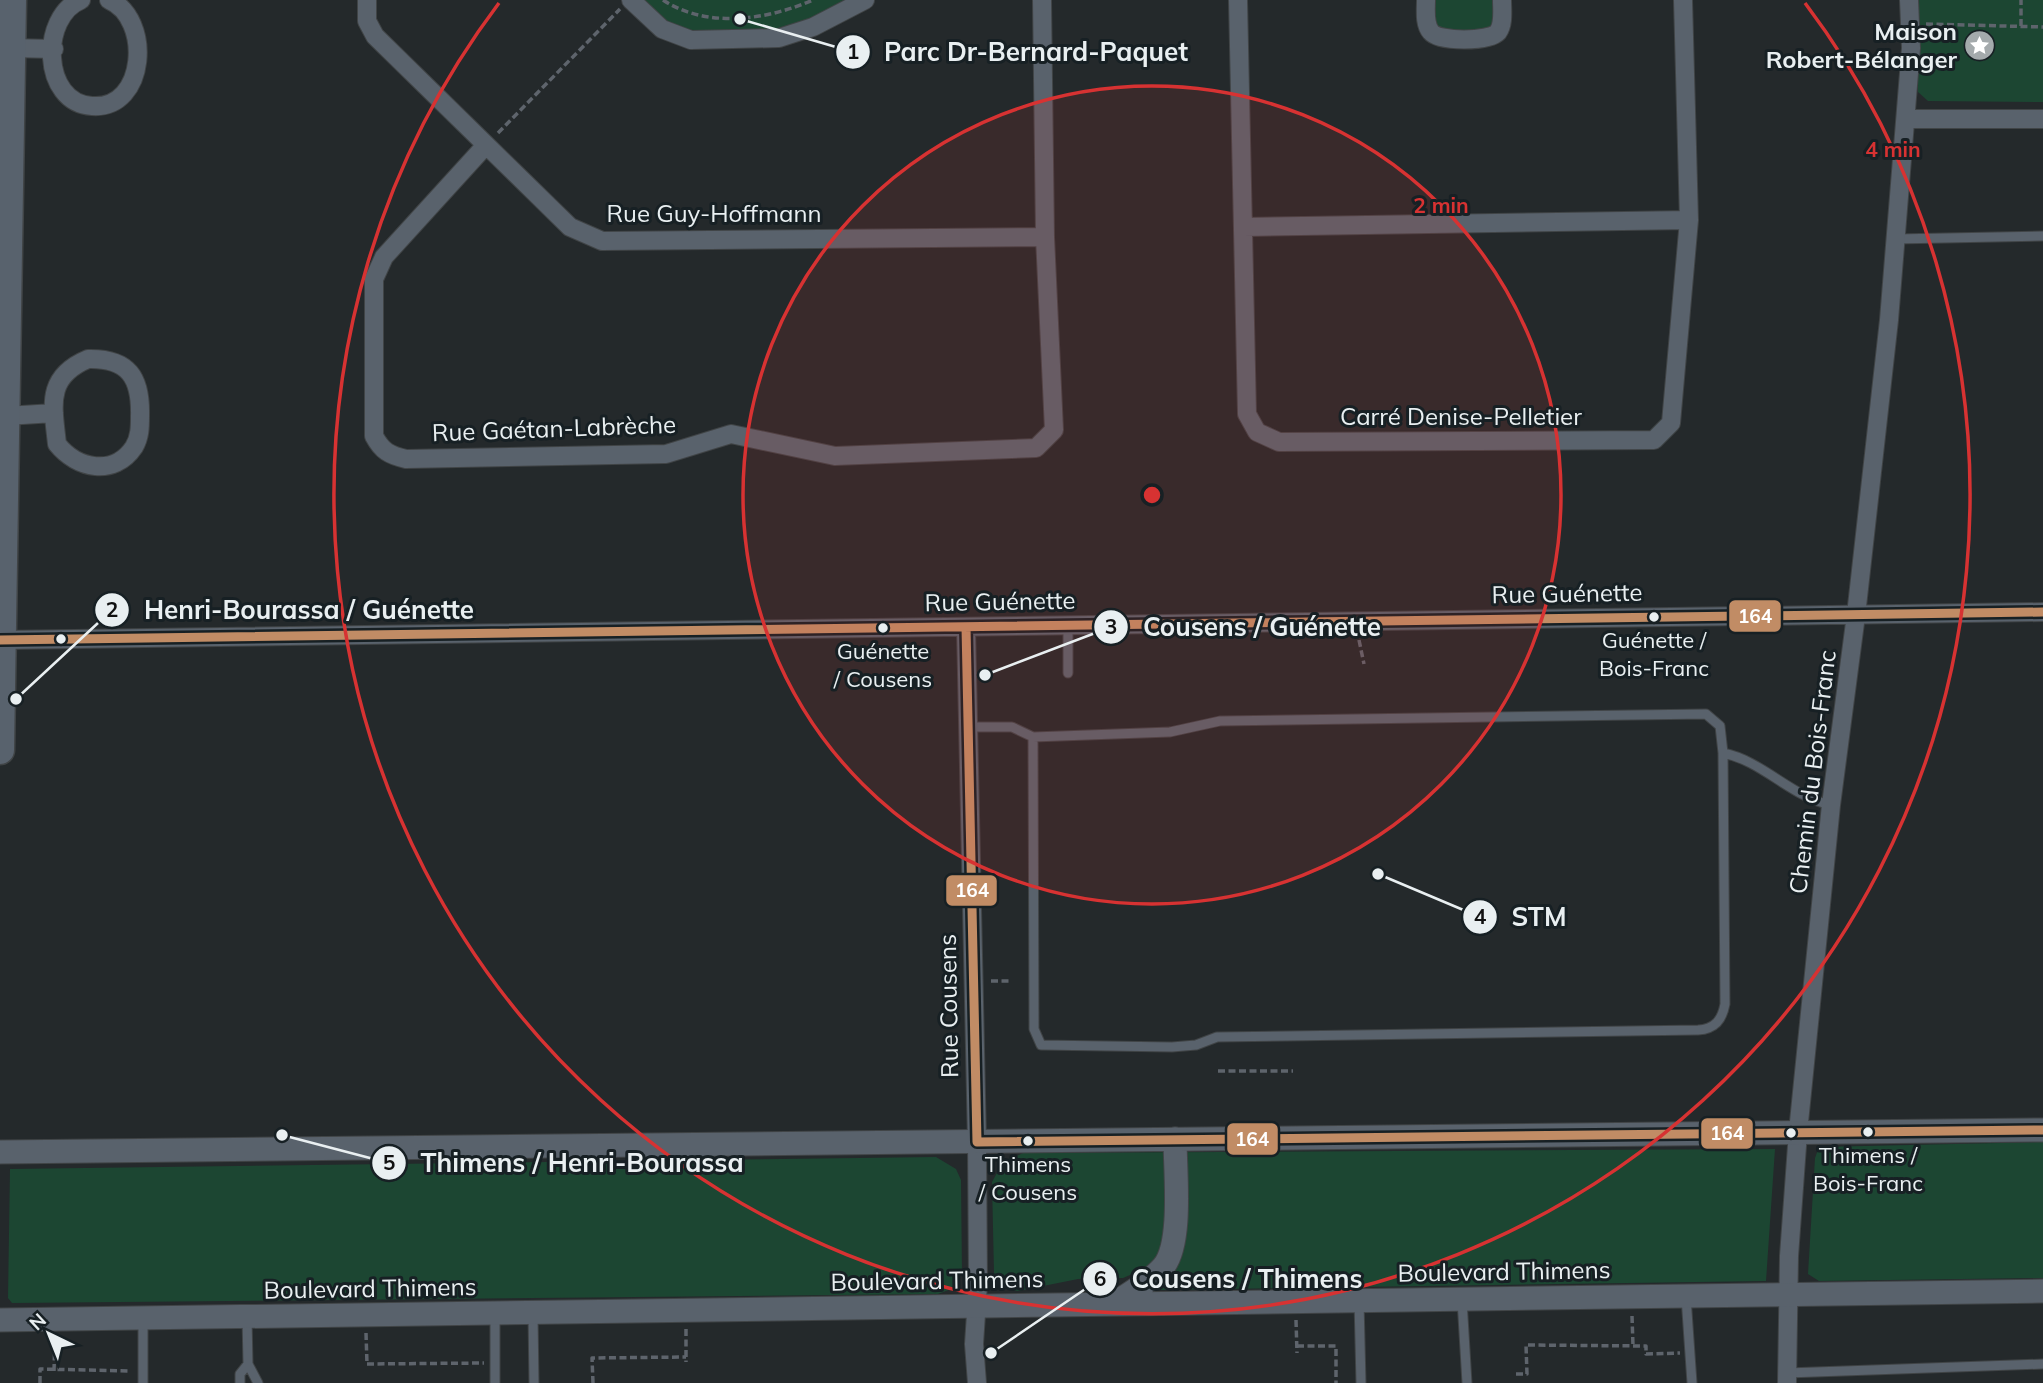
<svg xmlns="http://www.w3.org/2000/svg" width="2043" height="1383" font-family="Mulish,sans-serif">
	<rect width="100%" height="100%" fill="#24292b"/>
	<!-- green -->
	<path fill="#1c4632" d="M632,0H865L813,27L691,40Z
		M1432,0H1495V21L1484,32H1448L1437,26Z
		M1916,0H2043V102L1928,101L1918,92Z
		M2043,1142V1278L1819,1281L1808,1274L1815,1158L1819,1147Z
		M1775,1149L1766,1281L1155,1290L1149,1267L1123,1278L1078,1279L1018,1291L1008,1289L994,1273L992,1182L1003,1162L1023,1153Z
		M936,1157L956,1169L961,1180L962,1274L951,1289L938,1294L12,1303L8,1298L10,1169Z"/>
	<g fill="none" stroke-linecap="round" stroke-linejoin="round">
		<defs>
			<path id="service" d="M1895,239L2043,236
				M1068,673V625
				M968,727H1012L1033,737L1170,732L1220,721L1706,714L1720,726L1723,753L1725,1004C1722,1020 1715,1029 1698,1030L1217,1037L1196,1045L1172,1047L1041,1045L1034,1029L1033,737
				M1723,753C1763,761 1791,797 1831,805
				M1686,1297L1692,1383
				M1462,1300L1467,1383
				M1359,1301L1361,1383
				M533,1315L534,1383
				M247,1318L248,1364L258,1383
				M1787,1373L2043,1364
				M143,1383V1320
				M240,1383V1374L248,1364
				M495,1383V1315"/>
			<path id="minor" d="M81,0C40,16 41,103 92,106C147,110 152,18 109,0
				M367,0V21L375,36L570,227L602,241L1045,237
				M631,0L662,29L691,40L779,38L813,27L865,0
				M1238,0L1247,414L1257,432L1279,442L1654,440L1671,423L1689,220L1683,0
				M1426,0C1426,10 1424,24 1431,32C1439,42 1489,42 1498,32C1504,24 1502,10 1502,0
				M11,48L54,49
				M1906,119H2043
				M486,145L384,257L374,279V436C382,451 389,455 406,459L666,454L731,434L835,456L1036,448L1054,430L1045,237L1042,0
				M1244,227L1689,220
				M88,359C129,358 141,378 140,416C140,427 140,437 134,447C114,477 77,469 57,444C53,406 45,377 88,359Z
				M6,416L54,413
				M966,627L977,1142L978,1284L974,1344L977,1383
				M0,640L2043,612
				M1787,1383L1789,1256L1798,1132L1831,805L1856,615L1889,320L1911,48L1909,0"/>
			<path id="tertiary" d="M0,1152L2043,1130
				M1115,1303C1131,1292 1150,1282 1163,1267C1183,1244 1175,1171 1175,1139
				M0,1320L2043,1291"/>
			<path id="primary" d="M0,750L12,0"/>
		</defs>
		<!-- service casing -->
		<use href="#service" stroke="#404446" stroke-width="11"/>
		<!-- minor casing -->
		<use href="#minor" stroke="#404446" stroke-width="20"/>
		<!-- tertiary casing -->
		<use href="#tertiary" stroke="#404446" stroke-width="25"/>
		<!-- primary casing -->
		<use href="#primary" stroke="#404446" stroke-width="31"/>
		<!-- path -->
		<path stroke="#5e646c" stroke-width="3.5" stroke-dasharray="7 3.5" stroke-linecap="butt" d="M663,0C707,29 767,20 813,0
			M1926,24L2043,27
			M2021,26V0
			M498,133L620,9
			M1359,640L1364,664
			M991,981H1010
			M1218,1071H1293
			M1632,1316L1633,1346
			M1296,1320L1297,1353
			M686,1329V1362
			M366,1333L367,1364
			M1297,1346H1336V1383
			M367,1364L484,1363
			M54,1371L55,1337
			M1516,1374H1527L1526,1345L1646,1346V1354L1680,1353
			M40,1383V1369L130,1371
			M593,1383L592,1358L686,1357"/>
		<!-- service -->
		<use href="#service" stroke="#59626c" stroke-width="9"/>
		<!-- minor -->
		<use href="#minor" stroke="#59626c" stroke-width="18"/>
		<!-- tertiary -->
		<use href="#tertiary" stroke="#59626c" stroke-width="23"/>
		<!-- primary -->
		<use href="#primary" stroke="#58626d" stroke-width="28"/>
		<defs>
			<path id="bus-1" d="M966,627L977,1142L2043,1130
				M0,640L2043,612"/>
		</defs>
		<!-- bus-1 casing -->
		<use href="#bus-1" stroke="#172024" stroke-width="14"/>
		<!-- bus-1 -->
		<use href="#bus-1" stroke="#c18c65" stroke-width="9"/>
	</g>
	<!-- distance rings -->
	<circle cx="1152" cy="495" r="409" fill="#d73232" fill-opacity=".12"/>
	<g fill="none" stroke="#d73232" stroke-width="3.5">
		<circle cx="1152" cy="495" r="409"/>
		<path d="M1805 3A818 818 0 1 1 499 3"/>
	</g>
	<!-- icons -->
	<defs>
		<symbol id="sight-disc" viewBox="-11 -11 22 22"><circle r="9.5" fill="#a4aaac" stroke="#172024"/><path d="M0-6L1.8-2.2L6-1.7L2.9 1.2L3.7 5.4L0 3.3L-3.7 5.4L-2.9 1.2L-6-1.7L-1.8-2.2Z" fill="#fff"/></symbol>
	</defs>
	<g fill-rule="evenodd">
		<use href="#sight-disc" x="1962" y="28" width="35" height="35"/>
	</g>
	<!-- markers -->
	<g fill="#e9eff1" stroke="#172024" stroke-width="2.5">
		<circle cx="1654" cy="617" r="6"/>
		<circle cx="883" cy="628" r="6"/>
		<circle cx="61" cy="639" r="6"/>
		<circle cx="1868" cy="1132" r="6"/>
		<circle cx="1791" cy="1133" r="6"/>
		<circle cx="1028" cy="1141" r="6"/>
	</g>
	<g text-anchor="middle" stroke-width="6" stroke-linejoin="round" paint-order="stroke">
		<!-- bus labels -->
		<g font-size="22" fill="#e9eff1" stroke="#172024">
			<text x="1654" y="648">Guénette /<tspan x="1654" dy="28">Bois-Franc</tspan></text>
			<text x="883" y="659">Guénette<tspan x="883" dy="28">/ Cousens</tspan></text>
			<text x="1868" y="1163">Thimens /<tspan x="1868" dy="28">Bois-Franc</tspan></text>
			<text x="1028" y="1172">Thimens<tspan x="1028" dy="28">/ Cousens</tspan></text>
		</g>
		<!-- poi labels -->
		<g font-size="24" font-weight="bold" fill="#e9eff1" stroke="#172024" text-anchor="end">
			<text x="1957" y="40">Maison<tspan x="1957" dy="28">Robert-Bélanger</tspan></text>
		</g>
		<!-- street labels -->
		<g font-size="24" fill="#e9eff1" stroke="#172024">
			<text x="714" y="222">Rue Guy-Hoffmann</text>
			<text x="1461" y="425">Carré Denise-Pelletier</text>
			<text transform="translate(554 429) rotate(-2)" y="8">Rue Gaétan-Labrèche</text>
			<text transform="translate(1567 594) rotate(-1)" y="8">Rue Guénette</text>
			<text transform="translate(1000 602) rotate(-1)" y="8">Rue Guénette</text>
			<text transform="translate(1813 772) rotate(-83)" y="8">Chemin du Bois-Franc</text>
			<text transform="translate(949 1006) rotate(-91)" y="8">Rue Cousens</text>
			<text transform="translate(1504 1272) rotate(-1)" y="8">Boulevard Thimens</text>
			<text transform="translate(937 1281) rotate(-1)" y="8">Boulevard Thimens</text>
			<text transform="translate(370 1289) rotate(-1)" y="8">Boulevard Thimens</text>
		</g>
	</g>
	<circle cx="1152" cy="495" r="10" fill="#d73232" stroke="#172024" stroke-width="3.5"/>
	<g font-size="21" text-anchor="middle" font-weight="bold" fill="#d73232" stroke="#172024" stroke-width="6" stroke-linejoin="round" paint-order="stroke">
		<text x="1893" y="157">4 min</text>
		<text x="1441" y="213">2 min</text>
	</g>
	<!-- callouts -->
	<path fill="none" stroke="#e9eff1" stroke-width="2.5" d="M740 19L853 52M16 699L112 610M985 675L1111 627M1378 874L1480 917M282 1135L389 1163M991 1353L1100 1279"/>
	<g fill="#e9eff1" stroke="#172024" stroke-width="2.5">
		<circle cx="740" cy="19" r="7"/>
		<circle cx="16" cy="699" r="7"/>
		<circle cx="985" cy="675" r="7"/>
		<circle cx="1378" cy="874" r="7"/>
		<circle cx="282" cy="1135" r="7"/>
		<circle cx="991" cy="1353" r="7"/>
		<circle cx="853" cy="52" r="18"/>
		<circle cx="112" cy="610" r="18"/>
		<circle cx="1111" cy="627" r="18"/>
		<circle cx="1480" cy="917" r="18"/>
		<circle cx="389" cy="1163" r="18"/>
		<circle cx="1100" cy="1279" r="18"/>
	</g>
	<g font-size="21" text-anchor="middle" font-weight="bold" fill="#111">
		<text x="853" y="59">1</text>
		<text x="112" y="617">2</text>
		<text x="1111" y="634">3</text>
		<text x="1480" y="924">4</text>
		<text x="389" y="1170">5</text>
		<text x="1100" y="1286">6</text>
	</g>
	<g font-size="26" text-anchor="middle" font-weight="bold" fill="#e9eff1" stroke="#172024" stroke-width="6" stroke-linejoin="round" paint-order="stroke">
		<text x="1036" y="61">Parc Dr-Bernard-Paquet</text>
		<text x="309" y="619">Henri-Bourassa / Guénette</text>
		<text x="1262" y="636">Cousens / Guénette</text>
		<text x="1539" y="926">STM</text>
		<text x="582" y="1172">Thimens / Henri-Bourassa</text>
		<text x="1247" y="1288">Cousens / Thimens</text>
	</g>
	<g stroke="#172024" stroke-width="2.5">
		<rect x="1728" y="599" width="54" height="34" rx="7" fill="#c18c65"/>
		<rect x="945" y="874" width="53" height="33" rx="7" fill="#c18c65"/>
		<rect x="1700" y="1117" width="54" height="33" rx="7" fill="#c18c65"/>
		<rect x="1226" y="1122" width="53" height="34" rx="7" fill="#c18c65"/>
	</g>
	<g font-size="19" text-anchor="middle" font-weight="bold" fill="#fff">
		<text x="1755" y="623">164</text>
		<text x="972" y="897">164</text>
		<text x="1727" y="1140">164</text>
		<text x="1252" y="1146">164</text>
	</g>
	<!-- north arrow -->
	<g transform="translate(49 1334) rotate(317)" stroke="#172024" stroke-width="5" paint-order="stroke">
	<path d="M0-5L12 26L0 18L-12 26Z" fill="#e9eff1"/>
	<text y="-10" font-size="19" font-weight="bold" text-anchor="middle" fill="#e9eff1">N</text>
	</g>
</svg>
